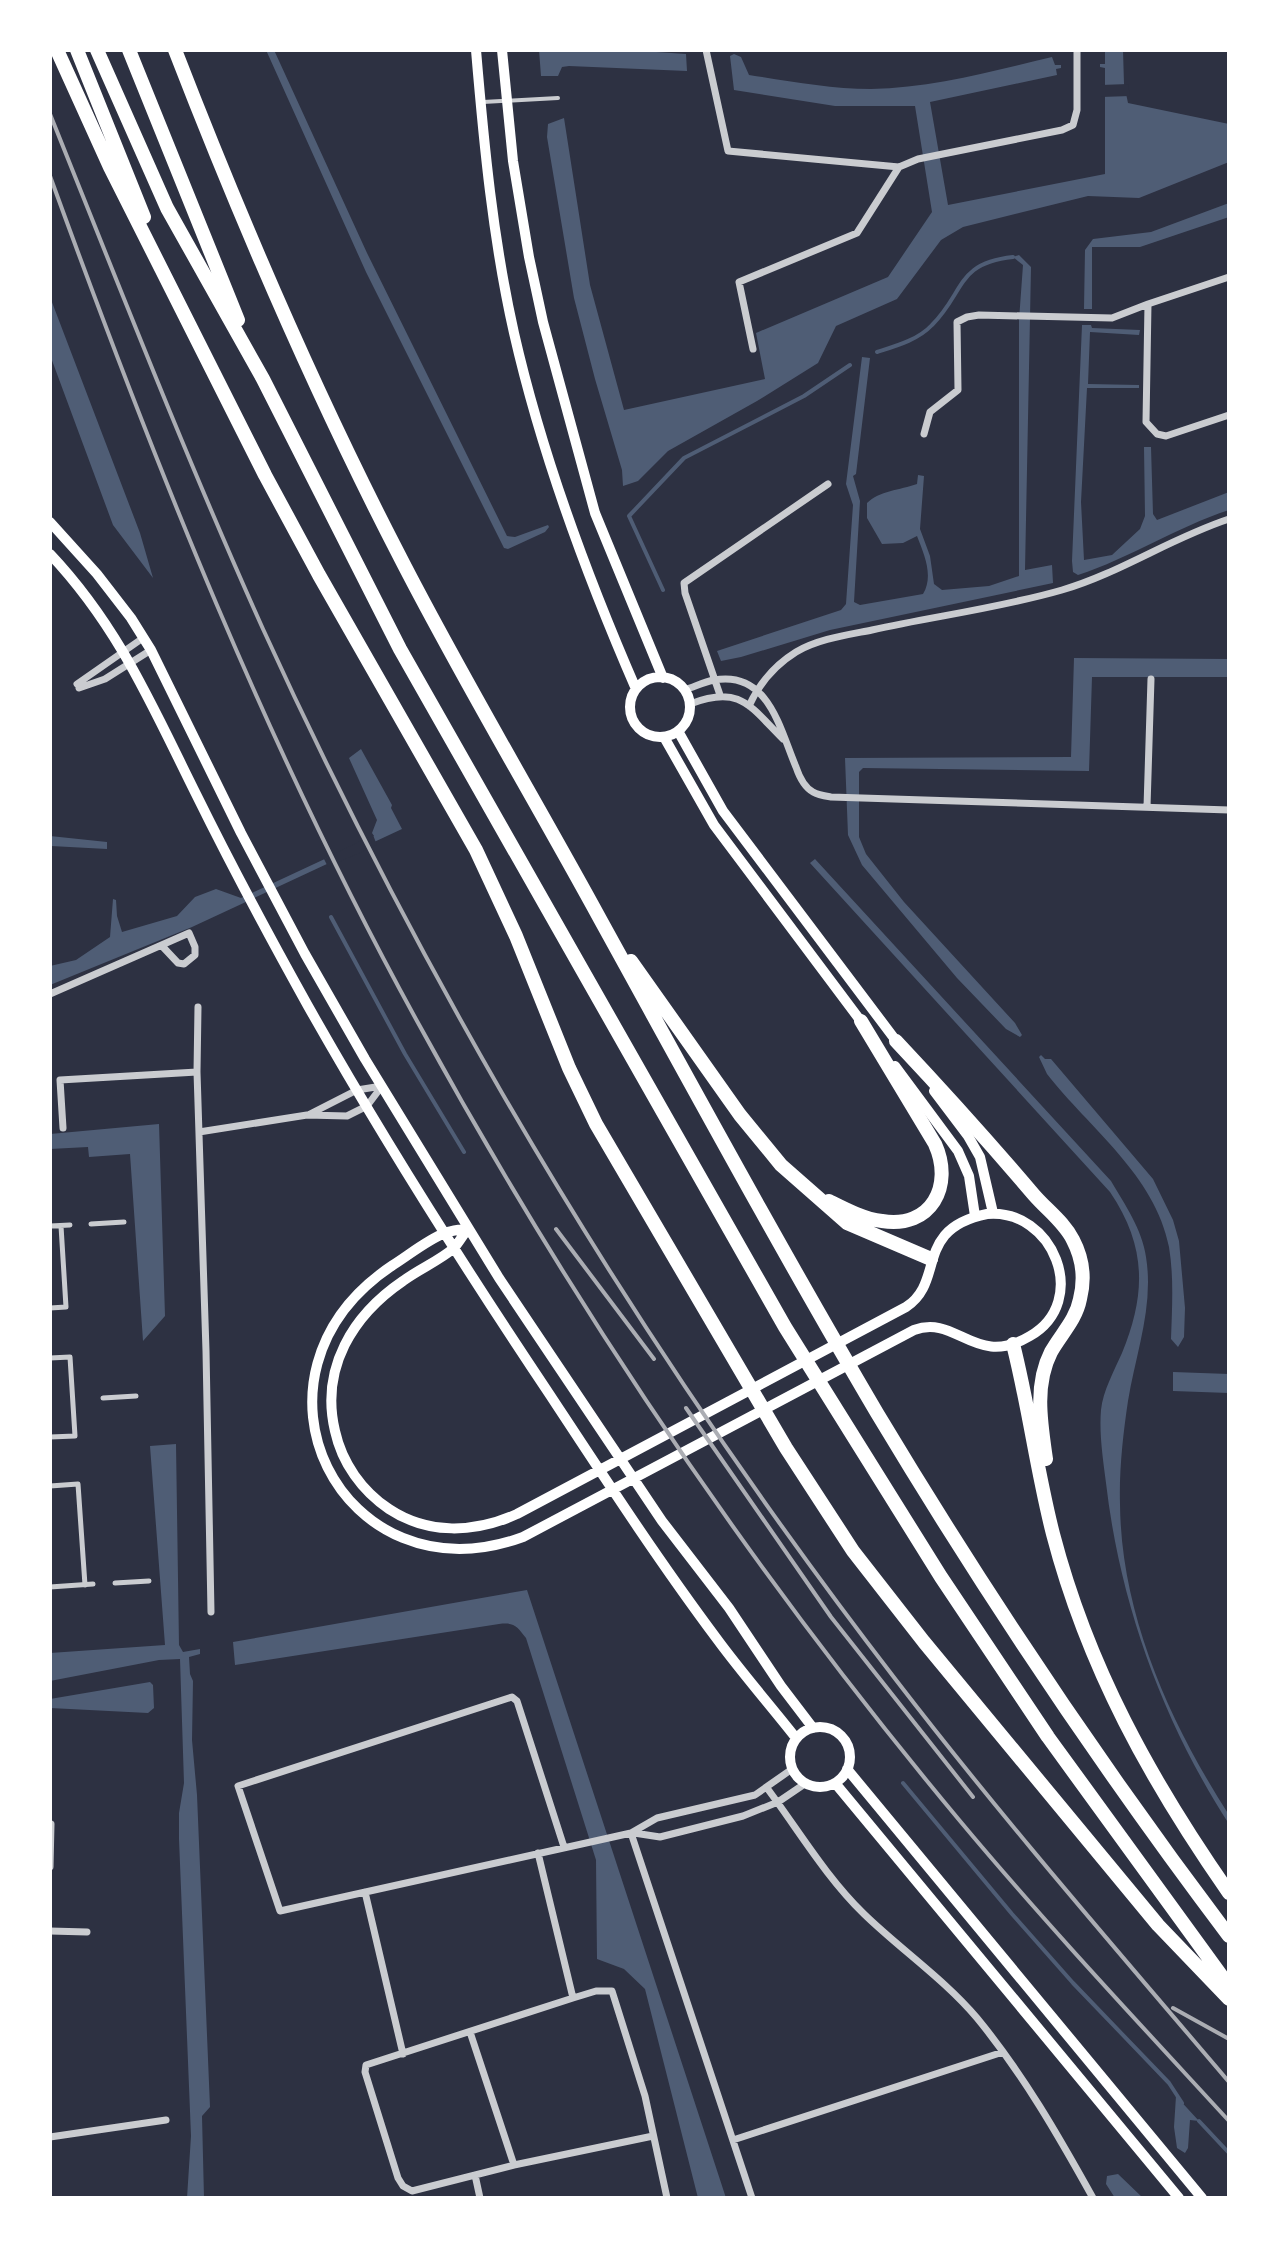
<svg xmlns="http://www.w3.org/2000/svg" width="1279" height="2248" font-family="Barlow,sans-serif">
	<rect width="100%" height="100%" fill="#2d3142"/>
	<!-- water -->
	<path fill="#4f5d75" d="M266,50H274L367,253L507,536L515,537L548,525L549,527L545,532L508,549L504,548L366,272Z
		M539,50H627L686,54L687,71L569,66L562,67L558,76H541Z
		M1105,50H1123L1124,84L1128,103L1229,124V162L1139,198L1088,196L963,227L941,240L897,299L836,326L818,363L757,401L668,451L638,481L623,486L622,470L595,379L574,298L547,137L548,124L564,118L590,285L624,410L765,379L756,333L888,277L932,212L915,106H835L734,90L730,56L734,54L741,57L749,75C789,81 830,89 871,89C932,88 993,71 1052,57L1055,65H1061V68L1056,69L1057,75L930,102L948,205L1105,174V68L1100,67V64H1105Z
		M1229,203V217L1140,247H1092V309H1084L1085,250L1093,239L1151,232Z
		M1019,255L1031,267L1025,570L1052,565L1053,583L830,630L741,657L721,661L717,651L841,610L846,604L853,505L846,484L862,357L870,358L856,474L853,476L860,501L854,602L860,605L923,594C934,576 924,554 917,536L903,543L882,544L867,518V503C879,491 900,490 917,484L918,475L924,476L920,529L930,556L934,584L942,590L989,586L1019,576V320L1023,265L1013,257Z
		M50,297L140,533L153,578L113,525L50,355Z
		M1082,325H1091L1092,328L1140,330L1139,335L1090,332L1088,384L1139,385V388H1087L1081,502L1084,560L1112,555L1140,529L1145,516L1144,447H1151L1153,514L1157,520L1229,492V510C1177,527 1130,558 1078,575L1073,572L1072,561Z
		M1074,658L1229,659V677H1092L1089,771L863,768L859,772V837L866,854L904,902L1015,1023L1022,1035L1020,1037L1006,1029L957,978L862,865L848,835L845,758L1071,757Z
		M361,749L392,805L391,808L402,829L192,927L50,985V966L76,960L110,937L113,899L116,900L117,916L122,932L177,916L195,897L216,889L241,898L374,836L372,833L377,820L349,758Z
		M50,836L107,842V849L51,846Z
		M815,859L1111,1181C1125,1205 1142,1229 1146,1257C1154,1306 1136,1353 1128,1401C1123,1434 1119,1471 1120,1504C1121,1615 1170,1723 1229,1815V1824C1163,1722 1120,1604 1106,1483C1103,1459 1099,1434 1101,1410C1103,1391 1114,1371 1122,1353C1146,1294 1147,1247 1110,1192L810,863Z
		M1041,1055L1045,1059H1051L1153,1179L1173,1220L1179,1241L1185,1308L1184,1337L1178,1347L1171,1339C1172,1308 1174,1277 1169,1247C1155,1175 1089,1128 1047,1074L1039,1057Z
		M159,1124L165,1316L143,1341L130,1154L89,1157L88,1147L50,1149V1134Z
		M1173,1372L1229,1374V1393L1173,1391Z
		M176,1444L179,1645L183,1652L200,1649V1654L189,1657L190,1674L193,1681L192,1740L197,1795L210,2107L202,2116L204,2198H187L191,2136L179,1839V1813L184,1783L180,1659L159,1660L50,1681V1653L165,1645L150,1446Z
		M527,1590L726,2198H698L645,1989L624,1969L597,1959L596,1860L526,1638C517,1626 514,1622 499,1624L235,1665L233,1642Z
		M150,1682L153,1685L154,1708L148,1713L50,1708V1699Z
		M1176,2096L1199,2121L1190,2120L1188,2148L1185,2153L1177,2148L1174,2127Z
		M1118,2174L1143,2198H1115L1106,2184L1107,2176Z"/>
	<!-- pier -->
	<path fill="#2d3142" d="M1128,84L1130,96L1101,97V85Z
		M373,835L377,845L328,867L324,859Z"/>
	<g fill="none" stroke-linecap="round" stroke-linejoin="round">
		<!-- stream -->
		<path stroke="#4f5d75" stroke-width="4" d="M877,352C896,346 918,340 932,325C965,292 956,263 1013,257
			M663,590L629,516L684,458L804,396L850,365
			M331,917L405,1054L464,1152
			M903,1783L1012,1914L1073,1983L1169,2083L1182,2103
			M1199,2121L1229,2153"/>
		<!-- service -->
		<path stroke="#caccd0" stroke-width="4" d="M483,102L558,98"/>
		<!-- pedestrian -->
		<path stroke="#caccd0" stroke-width="5" d="M91,1224L124,1222
			M50,1226L70,1225
			M50,1308L66,1307L61,1226
			M50,1358L70,1357L75,1436L50,1437
			M103,1398L136,1396
			M50,1486L78,1484L85,1585
			M115,1583L149,1581
			M50,1587L93,1584"/>
		<!-- minor -->
		<path stroke="#caccd0" stroke-width="7" d="M706,50L728,151L899,167L918,159L1062,130L1073,125L1077,110V50
			M1229,277L1148,304L1146,422L1157,434L1166,436L1229,415
			M753,349L739,282L857,233L899,167
			M924,434L930,412L958,390L957,322L967,317L979,315L1112,318L1148,304
			M77,684L143,638
			M79,688L105,679L151,650
			M684,690C694,687 704,682 714,680C769,670 780,730 796,767C799,776 804,787 813,792C818,795 825,796 831,797L1229,810
			M720,695L685,593L684,583L828,484
			M690,704C740,685 749,705 783,739
			M749,706C759,684 775,665 796,652C818,639 847,635 872,630C935,616 1000,608 1062,590C1120,573 1171,538 1229,519
			M1147,807L1151,679
			M50,994L189,933L195,947V955L184,964L178,963L162,946
			M198,1007L197,1072L206,1351L211,1612
			M310,1114L357,1090L382,1086
			M63,1128L60,1080L197,1072
			M199,1132L307,1115L347,1116L367,1106L382,1086
			M767,1788C799,1831 826,1877 864,1914C900,1949 944,1979 977,2018C1023,2074 1058,2135 1093,2198
			M631,1833L752,2198
			M634,1833L660,1837L743,1816L778,1802L806,1783
			M564,1847L517,1701L512,1697L238,1786L280,1911L631,1833L657,1818L755,1795L792,1769
			M538,1853L573,1998L596,1991H612L645,2096L667,2198
			M50,1867L51,1824
			M365,1892L403,2054
			M50,1931L87,1932
			M573,1998L366,2065L365,2072L398,2178L403,2186L412,2191L514,2165L653,2136
			M470,2032L514,2165
			M50,2137L166,2120
			M733,2140L1003,2052
			M475,2175L480,2198"/>
		<!-- secondary -->
		<path stroke="#fff" stroke-width="10" d="M476,50C484,145 493,240 514,333C542,456 586,574 636,689
			M502,50L513,161L529,257L543,322L595,513L663,678
			M50,522L97,574L131,618L151,650L241,833L305,954L365,1059L499,1278L662,1521L729,1608L781,1686L813,1728
			M50,554C119,627 152,706 196,794C231,865 269,936 308,1006C383,1139 465,1268 550,1395C604,1477 658,1560 717,1639C742,1673 770,1705 796,1738
			M630 707a30 30 0 1 1 60 0a30 30 0 1 1-60 0Z
			M678,731L723,811L900,1046
			M664,737L714,825L863,1024
			M895,1066L958,1151L969,1176L975,1216
			M934,1091L968,1136L980,1157L993,1213
			M987,1214C1053,1208 1091,1301 1030,1336C975,1369 957,1314 914,1330L523,1537C342,1603 226,1376 393,1265C409,1255 427,1240 445,1233C452,1230 461,1230 468,1228C464,1234 459,1242 454,1248C439,1261 419,1269 403,1281C353,1315 320,1368 335,1431C342,1463 362,1491 389,1509C428,1535 475,1533 517,1514L906,1307C946,1281 913,1229 987,1214Z
			M790 1757a30 30 0 1 1 60 0a30 30 0 1 1-60 0Z
			M847,1769L1202,2198
			M835,1783L1179,2198"/>
		<!-- motorway -->
		<path stroke="#fff" stroke-width="14" d="M57,50L110,167L265,475L319,575L476,850L516,936L569,1068L596,1124L786,1448L853,1551L924,1642L1158,1925L1229,1999
			M77,50L144,217
			M97,50L167,208L263,379L400,649L785,1327L941,1577L1048,1737L1229,1986
			M129,50L238,320
			M175,50C242,223 315,393 400,557C463,680 534,798 600,919C691,1084 781,1250 877,1413C985,1593 1103,1769 1229,1936
			M631,961L740,1115L781,1165L847,1223L931,1259
			M896,1041C943,1091 989,1142 1034,1195C1047,1210 1064,1222 1073,1240C1083,1259 1085,1279 1080,1299C1076,1320 1061,1334 1051,1352C1034,1385 1041,1424 1046,1459
			M829,1201C845,1209 864,1219 882,1221C931,1229 954,1186 935,1144L861,1021
			M1013,1344C1029,1407 1037,1472 1053,1534C1088,1668 1151,1781 1229,1893"/>
		<!-- rail -->
		<path stroke="#abadb3" stroke-width="4" d="M50,114C119,286 187,460 263,629C335,787 415,942 502,1093C620,1297 752,1493 896,1680C1002,1818 1116,1949 1229,2082
			M50,176C155,465 268,750 417,1021C571,1303 754,1574 960,1821C1046,1924 1138,2022 1229,2121
			M556,1229L654,1359
			M686,1408L831,1617L973,1797
			M1173,2008L1229,2039"/>
	</g>
	<!-- border -->
	<rect width="1279" height="2248" fill="none" stroke="#ffffff" stroke-width="104"/>
</svg>
